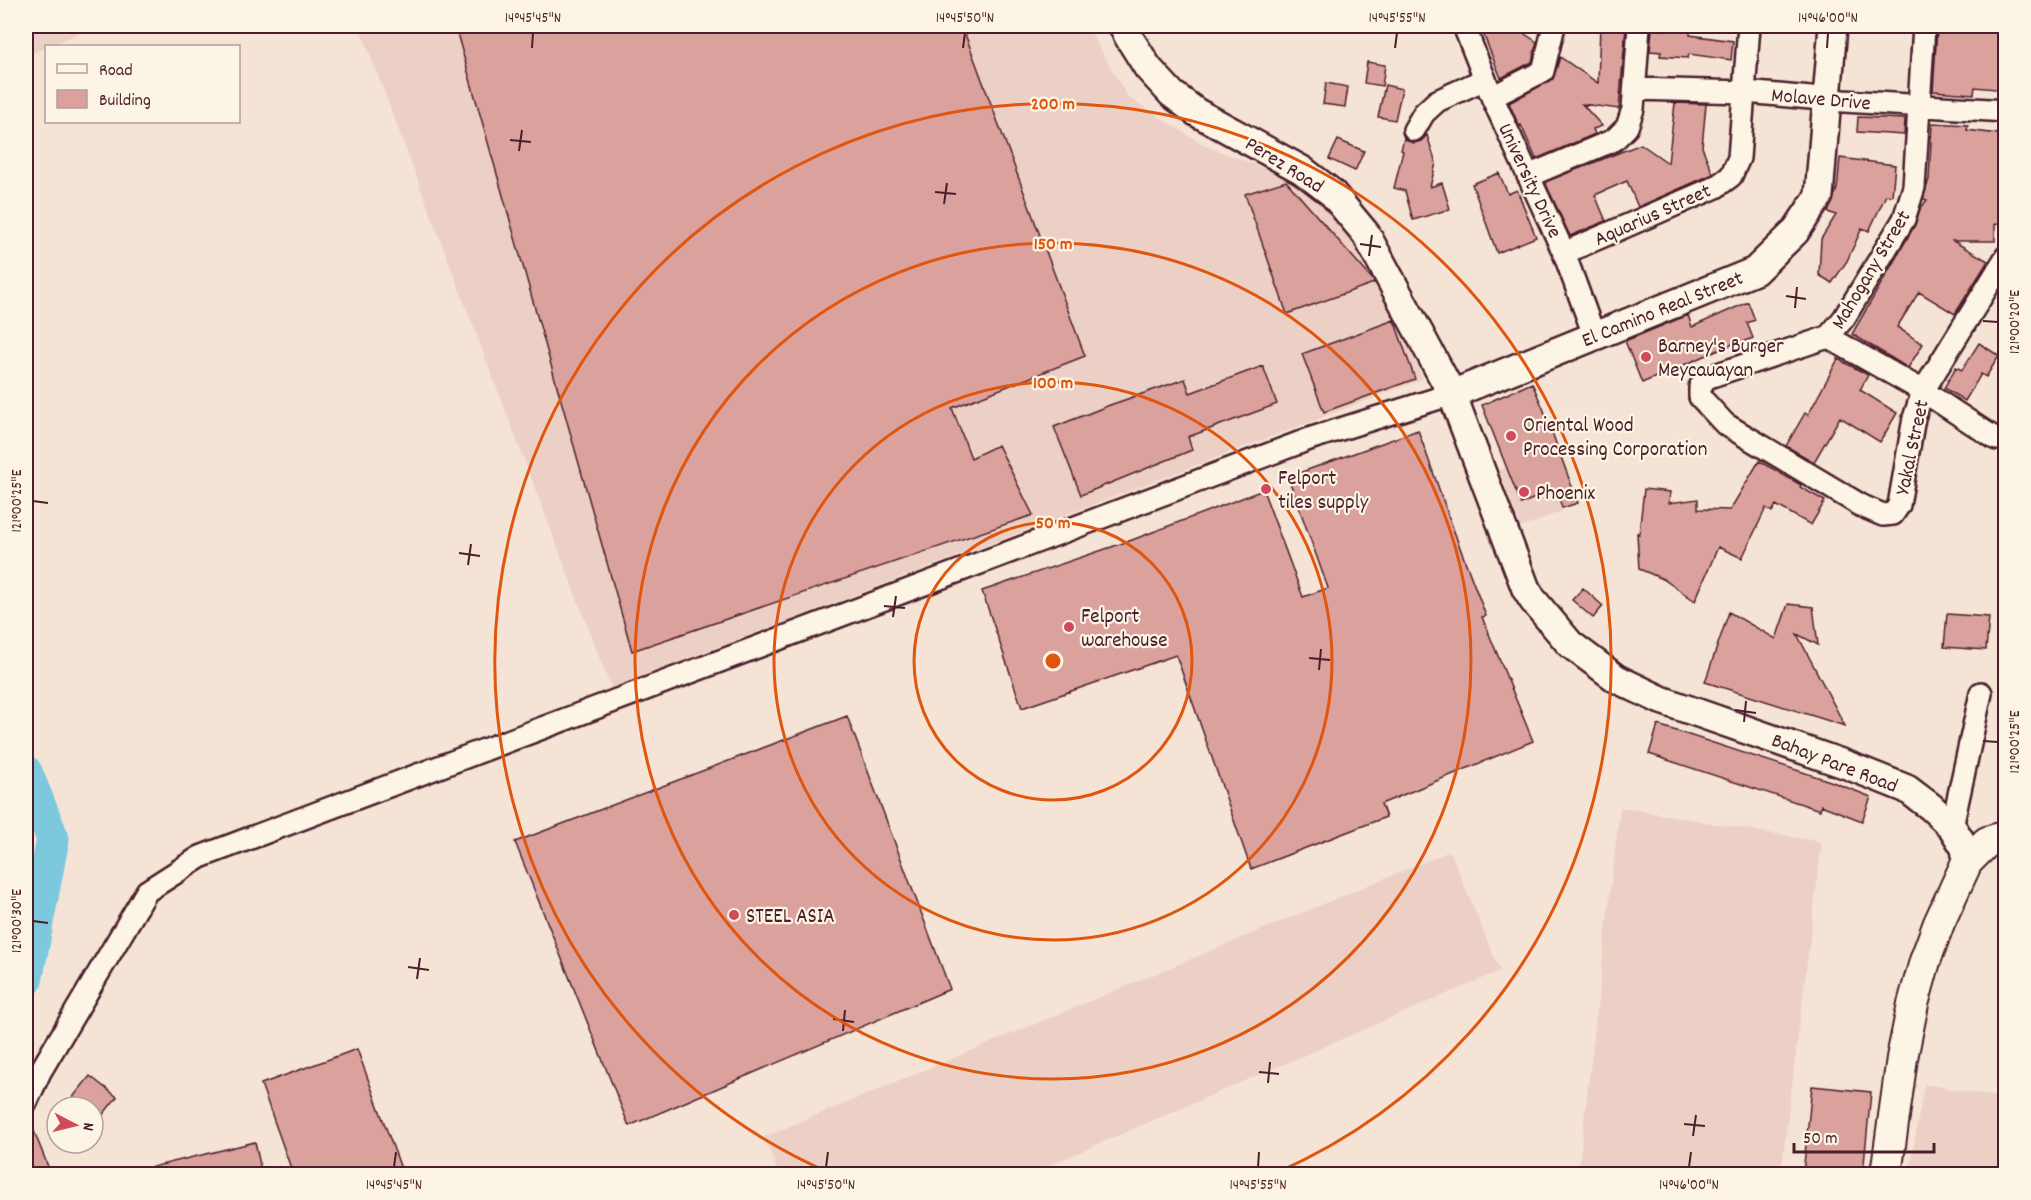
<svg xmlns="http://www.w3.org/2000/svg" width="2031" height="1200" font-family="Dekko,sans-serif">
	<rect width="100%" height="100%" fill="#f5e4d6"/>
	<filter id="ink" filterUnits="userSpaceOnUse"><feTurbulence type="fractalNoise" baseFrequency=".0167" numOctaves="2"/><feDisplacementMap in="SourceGraphic" scale="12" xChannelSelector="R" yChannelSelector="G"/><feConvolveMatrix kernelMatrix="1 2 1 2 8 2 1 2 1" color-interpolation-filters="sRGB"/></filter>
	<g filter="url(#ink)">
		<!-- built -->
		<path fill="#edd0c5" d="M26,26H96L26,56Z
			M359,26H1087L1128,97L1204,145L1277,173L1303,185L1344,222L1385,287L1423,379L611,688Z
			M1539,454L1562,511L1521,528L1499,470Z
			M1620,807L1822,842L1781,1174H1578Z
			M1450,851L1500,971L1029,1174H779L764,1137Z
			M1924,1084L2005,1098V1174H1909Z"/>
		<g fill="none" stroke-linecap="round" stroke-linejoin="round">
			<!-- river -->
			<path stroke="#7cc8dc" stroke-width="33" d="M26,772L53,839L26,981"/>
		</g>
		<!-- building -->
		<path fill="#dba19c" stroke="#4a1f2b" stroke-width="1.5" d="M455,26H962L1085,356L952,408L971,458L998,445L1033,515L632,651Z
			M1480,26H1513L1537,42L1532,62L1501,78Z
			M1600,26L1626,27L1619,109L1582,104L1602,126L1593,129L1595,134L1536,159L1521,125L1519,126L1509,103L1553,79L1560,57L1598,83Z
			M1989,26H2006V90L1975,87L1974,94L1933,91L1937,28L1978,31V28L1988,29Z
			M1652,29L1690,31V35L1733,41L1731,60L1689,54L1688,58L1660,56L1661,52L1650,51Z
			M1367,62L1385,65L1382,86L1364,83Z
			M1326,83L1348,87L1345,107L1323,104Z
			M1385,85L1402,89L1395,120L1378,117Z
			M1675,103L1706,104L1702,147L1713,174L1638,207L1627,181L1595,195L1606,221L1570,236L1545,182L1641,144L1668,163Z
			M1858,117L1905,119L1904,135L1857,132Z
			M1932,123L1968,125L1967,130L2006,135L2002,197H2004V225L1995,224V241H1953L1988,261L1955,314L1919,292L1897,327L1923,344L1908,368L1852,334L1915,225L1920,209L1927,200L1923,199L1929,179Z
			M1427,135L1436,163L1430,187L1442,183L1450,209L1413,220L1405,191L1394,188L1403,151L1401,150L1404,138L1408,141L1414,143L1421,141Z
			M1338,140L1364,151L1355,171L1329,159Z
			M1840,158L1895,165L1892,196L1886,195L1869,231L1862,228L1847,261L1832,283L1819,275L1821,239L1836,215L1828,212L1837,189Z
			M1499,173L1508,194L1517,190L1536,237L1497,253L1472,184Z
			M1286,181L1374,281V283L1287,314L1245,194Z
			M1748,302L1755,320L1747,323L1753,338L1740,343V341L1642,383L1625,341L1688,315L1692,327Z
			M1394,320L1415,379L1324,412L1302,354Z
			M1979,343L1999,356L1986,377L1981,374L1965,401L1944,388L1956,367L1962,370Z
			M1838,359L1868,375L1860,390L1897,413L1880,442L1840,417L1814,462L1786,446L1805,413L1808,415Z
			M1263,366L1277,404L1188,437L1192,450L1081,495L1054,427L1110,405L1185,379L1190,393Z
			M1532,383L1543,408L1578,503L1562,508L1556,489L1521,504L1482,405Z
			M1418,430L1459,545L1486,616L1482,617L1533,741L1381,804L1386,817L1251,869L1176,655L1022,708L982,591L1132,540L1263,490L1303,597L1328,588L1288,477Z
			M1759,461L1801,485L1800,487L1825,501L1811,525L1776,505L1772,512L1766,508L1742,558L1718,547L1695,601L1663,579L1639,569L1637,533L1639,534L1644,489L1670,492L1669,503L1698,499V509L1730,510Z
			M1583,588L1603,606L1593,618L1572,600Z
			M1788,604L1813,607L1818,645L1797,634L1845,726L1705,682L1729,612L1776,639Z
			M1947,614L1989,617L1986,650L1944,647Z
			M847,716L950,989L629,1126L515,842Z
			M1658,725L1830,781L1871,797L1862,821L1821,805L1820,810L1649,754Z
			M357,1049L403,1174H293L261,1084Z
			M90,1076L117,1097L93,1127V1107H65Z
			M1812,1086L1871,1092L1863,1174H1803Z
			M26,1115L28,1116L51,1174H26Z
			M255,1142L262,1174H144V1169Z"/>
		<g fill="none" stroke-linecap="round" stroke-linejoin="round">
			<defs>
				<path id="minor" d="M1464,26L1492,97L1564,253L1594,335
					M1924,26L1914,187L1904,219L1844,318L1828,337L1706,378L1700,387V397L1725,424L1862,506L1883,515L1893,514L1899,505L1914,418L1923,391L2006,257
					M1635,89L1745,92L1844,101L2006,111
					M1492,97L1543,71L1554,26
					M1414,130L1424,113L1437,101L1485,79
					M1528,176L1614,140L1627,127L1633,109L1639,26
					M1564,253L1716,187L1731,176L1739,158L1749,26
					M1828,337L1923,391L1996,439L2006,438
					M1952,827L1981,693
					M26,1103L40,1072L147,891L200,857L1312,438L1452,394"/>
				<path id="tertiary" d="M1123,26L1128,36L1148,68L1172,94L1196,112L1302,170L1332,193L1366,234L1452,394L1526,589L1533,600L1570,644L1617,679L1661,700L1847,765L1907,789L1931,807L1952,827L1965,848L1967,862
					M1452,394L1755,271L1795,232L1819,196L1833,26"/>
				<path id="secondary" d="M1886,1174L1902,1058L1913,1004L1925,961L1939,923L1967,862L1987,842L2006,836"/>
			</defs>
			<!-- minor casing -->
			<use href="#minor" stroke="#4a1f2b" stroke-width="26"/>
			<!-- tertiary casing -->
			<use href="#tertiary" stroke="#4a1f2b" stroke-width="32"/>
			<!-- secondary casing -->
			<use href="#secondary" stroke="#4a1f2b" stroke-width="34"/>
			<!-- minor -->
			<use href="#minor" stroke="#fcf5e5" stroke-width="21"/>
			<!-- tertiary -->
			<use href="#tertiary" stroke="#fcf5e5" stroke-width="27"/>
			<!-- secondary -->
			<use href="#secondary" stroke="#fcf5e5" stroke-width="30"/>
		</g>
	</g>
	<!-- ticks -->
	<path fill="none" stroke="#4a1f2b" stroke-width="2" d="M532,48L533,33M963,48L965,33M1395,48L1397,33M1827,48L1828,33M510,140L531,142M519,151L522,130M935,192L956,194M944,204L947,183M1360,244L1381,247M1369,256L1372,235M1786,296L1806,299M1795,308L1797,287M1983,321L1998,322M33,501L48,503M459,553L480,556M468,565L471,544M884,606L905,608M893,617L896,596M1309,658L1330,660M1319,670L1321,649M1735,710L1756,713M1744,722L1746,701M1983,741L1998,742M33,921L48,923M408,967L429,970M417,979L420,958M833,1019L854,1022M843,1031L845,1010M1259,1072L1279,1074M1268,1083L1270,1062M1684,1124L1705,1126M1693,1136L1696,1115M394,1167L396,1152M826,1167L828,1152M1258,1167L1259,1152M1689,1167L1691,1152"/>
	<!-- distance rings -->
	<g fill="none" stroke="#e0560e" stroke-width="3">
		<circle cx="1053" cy="661" r="139"/>
		<circle cx="1053" cy="661" r="279"/>
		<circle cx="1053" cy="661" r="418"/>
		<path d="M830 1173A558 558 0 1 1 1276 1173"/>
	</g>
	<!-- markers -->
	<g fill="#d1495b" stroke="#fcf5e5" stroke-width="2">
		<circle cx="1646" cy="357" r="6"/>
		<circle cx="1511" cy="436" r="6"/>
		<circle cx="1266" cy="489" r="6"/>
		<circle cx="1524" cy="492" r="6"/>
		<circle cx="1069" cy="627" r="6"/>
		<circle cx="734" cy="915" r="6"/>
	</g>
	<g text-anchor="middle" stroke-width="4.5" stroke-linejoin="round" paint-order="stroke">
		<!-- street labels -->
		<g font-size="21" fill="#4a1f2b" stroke="#fcf5e5">
			<text transform="translate(1821 98) rotate(5)" y="7">Molave Drive</text>
			<text transform="translate(1285 164) rotate(32)" y="7">Perez Road</text>
			<text transform="translate(1531 180) rotate(65)" y="7">University Drive</text>
			<text transform="translate(1652 214) rotate(-24)" y="7">Aquarius Street</text>
			<text transform="translate(1870 269) rotate(-59)" y="7">Mahogany Street</text>
			<text transform="translate(1662 308) rotate(-22)" y="7">El Camino Real Street</text>
			<text transform="translate(1911 447) rotate(-78)" y="7">Yakal Street</text>
			<text transform="translate(1835 762) rotate(21)" y="7">Bahay Pare Road</text>
		</g>
		<!-- poi labels -->
		<g font-size="21" fill="#4a1f2b" stroke="#fcf5e5" text-anchor="start">
			<text x="1658" y="352">Barney's Burger<tspan x="1658" dy="24">Meycauayan</tspan></text>
			<text x="1523" y="431">Oriental Wood<tspan x="1523" dy="24">Processing Corporation</tspan></text>
			<text x="1278" y="484">Felport<tspan x="1278" dy="24">tiles supply</tspan></text>
			<text x="1536" y="499">Phoenix</text>
			<text x="1081" y="622">Felport<tspan x="1081" dy="24">warehouse</tspan></text>
			<text x="746" y="922">STEEL ASIA</text>
		</g>
	</g>
	<circle cx="1053" cy="661" r="9" fill="#e0560e" stroke="#fcf5e5" stroke-width="3"/>
	<g font-size="18" text-anchor="middle" font-weight="bold" fill="#e0560e" stroke="#fcf5e5" stroke-width="4.5" stroke-linejoin="round" paint-order="stroke">
		<text x="1053" y="109">200 m</text>
		<text x="1053" y="249">150 m</text>
		<text x="1053" y="388">100 m</text>
		<text x="1053" y="528">50 m</text>
	</g>
	<!-- margin -->
	<rect width="2031" height="1200" fill="none" stroke="#fcf5e5" stroke-width="66"/>
	<!-- legend -->
	<rect x="45" y="45" width="195" height="78" fill="#fcf5e5" stroke="#b59f9b" stroke-width="1.5"/>
	<rect x="57" y="64" width="30" height="9" fill="#fcf5e5" stroke="#b59f9b" stroke-width="1.5"/>
	<text x="99" y="75" font-size="18" fill="#4a1f2b">Road</text>
	<rect x="57" y="90" width="30" height="18" fill="#dba19c" stroke="#b59f9b" stroke-width="1.5"/>
	<text x="99" y="105" font-size="18" fill="#4a1f2b">Building</text>
	<!-- north arrow -->
	<g transform="translate(75 1125) rotate(97)"><circle r="28" fill="#fcf5e5" stroke="#b59f9b" stroke-width="1.5"/>
	<path d="M0-4.5L10 22L0 15L-10 22Z" fill="#d1495b"/>
	<text y="-9" font-size="16" font-weight="bold" text-anchor="middle" fill="#4a1f2b">N</text>
	</g>
	<!-- scale -->
	<path d="M1794 1143v9h140v-9" fill="none" stroke="#4a1f2b" stroke-width="3"/>
	<text x="1803" y="1143" font-size="18" fill="#4a1f2b" stroke="#fcf5e5" stroke-width="4.5" paint-order="stroke">50 m</text>
	<rect x="33" y="33" width="1965" height="1134" fill="none" stroke="#4a1f2b" stroke-width="2"/>
	<g font-size="15" text-anchor="middle" fill="#4a1f2b">
		<text x="533" y="22">14°45'45"N</text>
		<text x="965" y="22">14°45'50"N</text>
		<text x="1397" y="22">14°45'55"N</text>
		<text x="1828" y="22">14°46'00"N</text>
		<text transform="translate(2014 322) rotate(-90)" y="5">121°00'20"E</text>
		<text transform="translate(16 501) rotate(-90)" y="5">121°00'25"E</text>
		<text transform="translate(2014 742) rotate(-90)" y="5">121°00'25"E</text>
		<text transform="translate(16 921) rotate(-90)" y="5">121°00'30"E</text>
		<text x="394" y="1189">14°45'45"N</text>
		<text x="826" y="1189">14°45'50"N</text>
		<text x="1258" y="1189">14°45'55"N</text>
		<text x="1689" y="1189">14°46'00"N</text>
	</g>
</svg>
